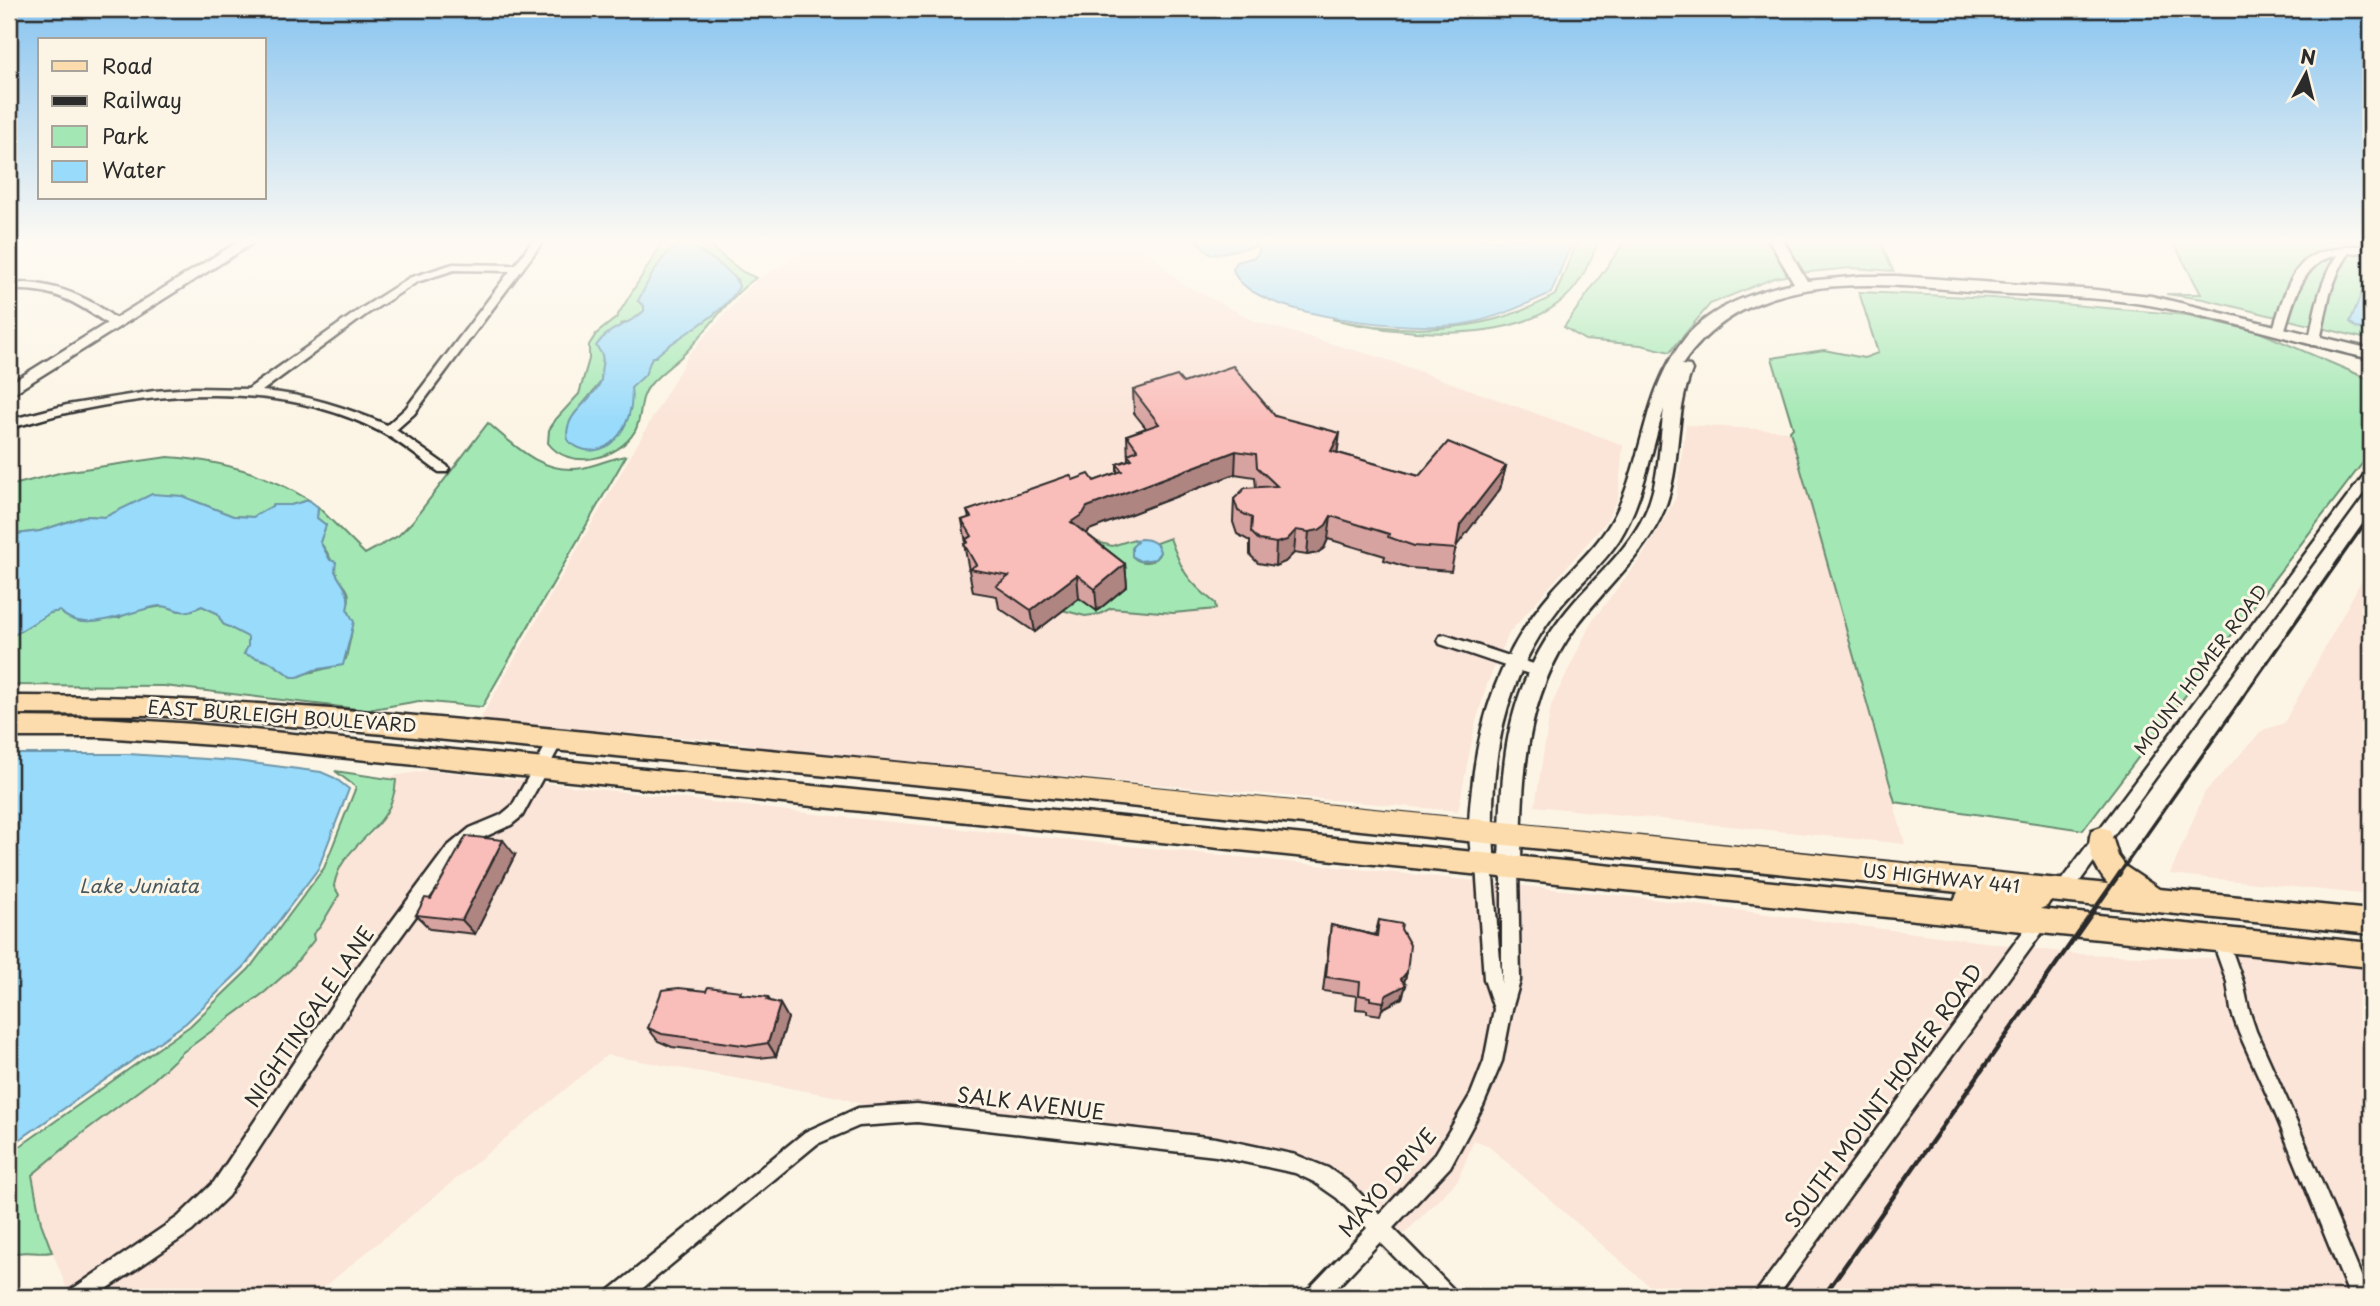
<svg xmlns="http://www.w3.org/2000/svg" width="2380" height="1306" font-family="'Playpen Sans',sans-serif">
	<rect width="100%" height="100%" fill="#fcf5e5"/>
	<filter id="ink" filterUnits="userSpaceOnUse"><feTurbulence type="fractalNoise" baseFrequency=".0143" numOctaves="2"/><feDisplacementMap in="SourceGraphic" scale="14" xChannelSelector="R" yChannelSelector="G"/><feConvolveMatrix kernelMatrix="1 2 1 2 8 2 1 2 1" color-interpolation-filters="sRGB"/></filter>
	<g filter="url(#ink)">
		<!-- built -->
		<path fill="#fbe4d8" d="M822,240H1138L1179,282L1257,322L1388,360L1623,445L1618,498L1605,523L1509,633L1487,684L1475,725L1458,811L769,750L738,742L479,721L689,354L755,281Z
			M1686,425L1790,431L1905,844L1535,806L1551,706L1592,621L1643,555L1676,498Z
			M2371,563V895L2170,874L2205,792L2263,730L2284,723Z
			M430,770L842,817L1643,898L2077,954L2233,959L2238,954L2371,969V1297H1662L1487,1145L1474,1140L1458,1180L1397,1241L1369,1213L1274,1162L864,1105L839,1097L607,1055L312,1297H61L68,1291L41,1223L32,1175L291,969L314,940L312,934L320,927L336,876L342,863L349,852L370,836L395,797V780L381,778Z"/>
		<!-- green -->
		<path fill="#a3e8b4" stroke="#678a70" stroke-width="2" fill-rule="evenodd" d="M664,240H701L743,272L756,278C730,295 708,330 685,353C674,364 660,373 650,385C638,399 643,416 635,431C618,460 569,471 548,443L549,430L556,419L579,394L589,359V345L596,334L616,318ZM665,257L714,260L737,279L739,287C719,320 682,331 655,357H652C638,393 607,399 574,415L601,382L603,355L621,324L631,321L644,311V306L638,301Z
			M1578,240L1600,241C1589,259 1584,280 1568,295C1516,347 1397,335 1332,319C1408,335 1486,334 1555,295Z
			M1626,240H1772L1791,275L1774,278L1710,304L1670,352L1641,345L1585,340L1564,327Z
			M1781,240H1880L1893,271L1851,268L1800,273Z
			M2172,240H2371V340L2203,299L2166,294H2201Z
			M1859,292L1992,298L2187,315L2259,332L2371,380V452L2083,830L1895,802L1790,431L1793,428L1772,358L1824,350L1864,358L1878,353Z
			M488,423C516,447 543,475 583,468C598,465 611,458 626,456L482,707L419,701L367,710L164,686L9,685V638L50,613L60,610L64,615L119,618L128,612L157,607L165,606L179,611H190L202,606L217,613L223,624L249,637L248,647L244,654L270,662L292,677L332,667L346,659C348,643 358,623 347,609C354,586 340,587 336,572C333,563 327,551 320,542L326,525L317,518L318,507L365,554L398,536L412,522Z
			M168,457C218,460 266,473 309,500L291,505H274L253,517L233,516L182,496L159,495L105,517L85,516L40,531L9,535V486L63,472Z
			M1170,538C1182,571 1186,580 1215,603L1216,609L1173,613L1111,608L1100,614L1085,616L1062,610L1079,598L1097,611L1094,541L1112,546L1134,539L1138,542L1132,547V556C1141,565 1156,564 1160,552L1156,543Z
			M335,771L396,780C393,834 342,839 334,886L339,895L320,927L313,934L314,940L291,969L265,992L183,1052L153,1080L85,1131L32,1175L41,1223L52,1252C37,1255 23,1249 9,1255V1154L190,1026L249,969L324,868L356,787Z"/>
		<!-- water -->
		<path fill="#99dbfb" stroke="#6d95a8" stroke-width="2" d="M1196,240H1573L1551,293C1522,306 1495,319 1464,324C1420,332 1245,318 1233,269L1237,262L1255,257L1260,251L1256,246L1211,255Z
			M686,243C701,251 736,272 739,287C719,320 682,331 655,357H652L645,375L631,388C637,424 604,471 568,441C562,414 590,404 600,383C603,377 600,371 602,366C604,356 602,354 596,346C610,325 627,327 644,311V306L638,301C648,282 663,247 686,243Z
			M2371,269V331L2357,328L2350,322Z
			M152,494L182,496L233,516L253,517L274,505H291L309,500L318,507L317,518L326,525L320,542L330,560L336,562L335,571C341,585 352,591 347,609L354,622L343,665L314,670L298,677H292L270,662L244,654L248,646V637L223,624L217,613L202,606C194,609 189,613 181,611C173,610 168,605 159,606C130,610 83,637 60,611L50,613L9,638V535L40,531L85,516L105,517Z
			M1140,539C1149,539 1158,542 1160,552L1155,559L1140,561L1132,556V547L1137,542L1134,540Z
			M9,754H128L236,761L321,772L335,778L349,789L318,869L244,967L186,1023L9,1147Z"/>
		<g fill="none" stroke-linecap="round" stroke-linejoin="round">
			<defs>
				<path id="street" d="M533,240H544L414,414L396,430L447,466L449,469L447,472H439C420,459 402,443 381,432C286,382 168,390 66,413C47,417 28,424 9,428V420L67,405L154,391L194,388L248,389L359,310L409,278L453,264L515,265ZM454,270L510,271L406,408L387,425C347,408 306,394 262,391L367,314L417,282Z
					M2346,246H2371V252L2349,253L2339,270L2330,293L2319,345H2311L2309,342C2314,312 2320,281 2337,255C2301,262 2294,302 2284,332L2278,335L2274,334L2272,332C2281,307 2288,268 2314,255C2324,250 2336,250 2346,246Z
					M26,283C60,285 97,300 122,325L116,328L112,327C76,302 54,288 9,290V284Z
					M2371,470V483L2069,896L2063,898L2057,896L2055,891L2057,886L2367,471Z
					M1445,635L1543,667L1545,671L1543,675L1538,677L1440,644L1438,640L1440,636Z
					M555,736L560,738L562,742L522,816L511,825L482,838L459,857L367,983L228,1196L192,1231L95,1297H68L71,1290L178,1217L214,1182L355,971L447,847L470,828L501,815L512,806L550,738Z
					M1484,858L1490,860L1492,865L1502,984V867L1504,862L1510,860L1516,862L1518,867L1520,981L1512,1009L1502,1061L1483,1106L1450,1167L1393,1228L1454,1290L1457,1297H1434L1380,1242L1328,1297H1305L1308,1290L1367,1228L1337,1198L1314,1182L1295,1173L1216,1156L917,1122L859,1126L817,1144L632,1297H607L610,1290L805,1132L858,1108L917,1104L1216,1138L1296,1155L1328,1168L1351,1184L1380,1214L1436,1153L1471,1094L1484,1061L1494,1009L1484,979L1476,865L1478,860Z
					M2040,915L2046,917L2048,922L2046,927L1777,1297H1755L1758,1290L2034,917Z
					M2220,932L2226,935L2228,940L2243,982L2249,1010L2256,1031L2288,1102L2370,1297H2350L2275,1113L2239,1033L2231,1010L2227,982L2212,940L2214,935Z"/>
				<path id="secondary" d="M241,240H258L9,396V384Z
					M1769,240H1783L1807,281L1861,276H1897L2096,290L2151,296L2371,349V359C2297,343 2224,318 2149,305C2093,296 2036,296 1980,292C1876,283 1749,266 1682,365L1690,366L1692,370C1674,415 1682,465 1664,510C1644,557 1604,588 1575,628C1523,700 1522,782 1521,867L1518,874L1510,877L1502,874L1499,867C1501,805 1500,741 1524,683C1536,653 1554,625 1575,601C1600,573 1632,545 1647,509C1660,477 1659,442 1664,409C1650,454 1644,499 1619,540C1603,565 1578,584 1559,608C1500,683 1487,772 1495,865L1492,872L1484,875L1476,872C1466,849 1469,812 1472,788C1479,715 1504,646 1553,590C1575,565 1601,544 1616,513C1645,454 1643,389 1686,337C1711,307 1758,290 1794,283Z"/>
				<path id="primary" d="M9,696C270,695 530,728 790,752C1230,793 1669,839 2108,884C2096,870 2084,848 2092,830L2101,827L2110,830L2118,856L2126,867L2159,889L2371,910V934L2050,901L2047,906L2040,909L2371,943V967L241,747L102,737H9V717L102,718L194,724L1954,900L1958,892L955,788L341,730L153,715L9,714Z"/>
			</defs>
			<!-- street casing -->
			<use href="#street" stroke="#2b2b2b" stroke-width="5"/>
			<!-- secondary casing -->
			<use href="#secondary" stroke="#2b2b2b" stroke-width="5"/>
			<!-- primary casing -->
			<use href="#primary" stroke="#2b2b2b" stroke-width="5"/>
			<!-- street -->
			<use href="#street" fill="#fcf5e5" fill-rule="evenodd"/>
			<!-- secondary -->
			<use href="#secondary" fill="#fcf5e5" fill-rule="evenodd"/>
			<!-- primary -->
			<use href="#primary" fill="#fcdcac" fill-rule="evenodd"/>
			<!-- rail-far2 -->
			<path stroke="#2b2b2b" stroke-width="2.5" d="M2364,524L2371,514"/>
			<!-- rail-far1 -->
			<path stroke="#2b2b2b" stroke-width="3.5" d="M2119,874L2365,523"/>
			<!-- rail -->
			<path stroke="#2b2b2b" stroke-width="4.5" d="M1823,1297L2120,873"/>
		</g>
		<!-- wall -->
		<path fill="#d7a3a0" stroke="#2b2b2b" stroke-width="2" d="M1183,383L1275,416L1338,453L1419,476L1506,466L1500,489L1456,546L1451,571L1410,568L1384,560L1385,556L1328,539L1324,548L1317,553L1307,555L1294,553L1285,562L1275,566L1258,563L1250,555V541L1237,534L1233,522L1234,499L1256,488L1255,477L1235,474L1089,530L1087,534L1125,564L1127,586L1097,611L1079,598L1035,632L999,608L997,596L973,592L964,544L966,543L962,520L969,518L967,511L1073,480L1094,481L1117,473V464L1128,460L1127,435L1146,428L1134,413L1133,390Z
			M515,855L475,934L430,929L416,915L431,899Z
			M1379,920L1401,929L1407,972L1404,982L1406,985L1402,998L1382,1009L1380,1015L1367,1013V1010L1356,1009L1357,996L1323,991L1331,925L1375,935Z
			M706,991L768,997L770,1001L780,1004L788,1018L776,1056L759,1058L672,1047L658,1041L648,1028Z"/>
		<!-- shaded-wall -->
		<path fill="#af8582" stroke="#2b2b2b" stroke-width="2" d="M1340,433L1337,456L1331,451Z
			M1236,451L1235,474L1089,530L1085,537L1071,522L1087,507Z
			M1506,466L1500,489L1455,548L1460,525Z
			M1331,516L1328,539L1324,548L1317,553L1307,555L1309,532Z
			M1296,530L1294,553L1285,562L1275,566L1276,543Z
			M1125,564L1127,586L1097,611L1095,589Z
			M1077,575L1079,598L1035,632L1031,610Z
			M503,840L515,855L475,934L462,920Z
			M1407,972L1403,986L1406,985L1402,998L1382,1009L1385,996Z
			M780,1004L788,1018L776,1056L768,1043Z"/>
		<!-- building -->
		<path fill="#fabeba" stroke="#2b2b2b" stroke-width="2" d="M1233,366L1275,416L1340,433L1331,451L1419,476L1448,442L1506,466L1460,525L1456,549L1414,546L1388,537L1389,534L1331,516L1326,525L1319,530L1309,532L1296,530L1287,540L1276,543L1259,540L1251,532L1252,518L1238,511L1234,499L1245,488L1277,486L1257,467L1256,454L1236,451L1087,507L1083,514L1071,522L1125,564L1095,589L1077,575L1031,610L996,586L1009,576L969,569L976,565L964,544L968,542L966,539L972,536L962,520L971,517L967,511L1070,475L1073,480L1089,474L1094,481L1122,471L1117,464L1132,459L1128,454L1138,450L1127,435L1159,424L1133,390L1177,376L1183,383Z
			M466,836L503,840L462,920L416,915L425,898L431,899Z
			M1379,920L1402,924L1401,929L1410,945L1407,972L1401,979L1406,985L1385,996L1384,1002L1370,1000V997L1359,995L1360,982L1326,977L1331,925L1377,936Z
			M708,987L741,991L740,994L768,997L767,1000L780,1004L768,1043L750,1046L662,1034L648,1028L662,990L679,988L706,991Z"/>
	</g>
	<!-- sky -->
	<linearGradient id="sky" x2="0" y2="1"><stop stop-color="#88c4f0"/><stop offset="0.57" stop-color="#fefaf3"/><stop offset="1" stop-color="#fefaf3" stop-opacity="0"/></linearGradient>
	<rect width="2380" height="423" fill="url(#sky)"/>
	<g text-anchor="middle" stroke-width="6" stroke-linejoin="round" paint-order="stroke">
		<!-- street labels -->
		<g font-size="18" fill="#2b2b2b" stroke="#fcf5e5">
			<text transform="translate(2201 670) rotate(-53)" y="6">MOUNT HOMER ROAD</text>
			<text transform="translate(282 717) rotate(4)" y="6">EAST BURLEIGH BOULEVARD</text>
			<text transform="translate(1941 879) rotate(6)" y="6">US HIGHWAY 441</text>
		</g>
		<!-- water labels -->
		<g font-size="19" font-style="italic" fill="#46575f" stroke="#fcf5e5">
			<text x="139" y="893">Lake Juniata</text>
		</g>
		<!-- near-street labels -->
		<g font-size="21" fill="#2b2b2b" stroke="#fcf5e5">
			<text transform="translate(310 1017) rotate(-56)" y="7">NIGHTINGALE LANE</text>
			<text transform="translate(1884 1096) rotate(-54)" y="7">SOUTH MOUNT HOMER ROAD</text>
			<text transform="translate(1031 1104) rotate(7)" y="7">SALK AVENUE</text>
			<text transform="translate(1388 1183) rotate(-49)" y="7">MAYO DRIVE</text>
		</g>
	</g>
	<!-- margin -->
	<rect width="2380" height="1306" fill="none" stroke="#fcf5e5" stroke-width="35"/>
	<rect x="18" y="18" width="2345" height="1271" fill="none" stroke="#2b2b2b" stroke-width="2.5" filter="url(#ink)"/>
	<!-- legend -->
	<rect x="38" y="38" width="228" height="161" fill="#fcf5e5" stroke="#a8a49b" stroke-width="2"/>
	<rect x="52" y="61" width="35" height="10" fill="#fcdcac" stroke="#a8a49b" stroke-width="2"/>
	<text x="102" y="74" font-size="21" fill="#2b2b2b">Road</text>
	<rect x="52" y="96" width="35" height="10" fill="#2b2b2b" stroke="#a8a49b" stroke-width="2"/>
	<text x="102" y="108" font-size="21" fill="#2b2b2b">Railway</text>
	<rect x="52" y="126" width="35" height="21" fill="#a3e8b4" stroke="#a8a49b" stroke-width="2"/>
	<text x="102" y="144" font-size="21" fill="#2b2b2b">Park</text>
	<rect x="52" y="161" width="35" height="21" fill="#99dbfb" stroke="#a8a49b" stroke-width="2"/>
	<text x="102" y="178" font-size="21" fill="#2b2b2b">Water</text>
	<!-- north arrow -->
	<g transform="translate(2306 74) rotate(7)" stroke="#fcf5e5" stroke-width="5" paint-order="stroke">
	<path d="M0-5L12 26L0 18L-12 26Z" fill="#2b2b2b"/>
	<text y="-10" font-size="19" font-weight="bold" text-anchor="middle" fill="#2b2b2b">N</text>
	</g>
</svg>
